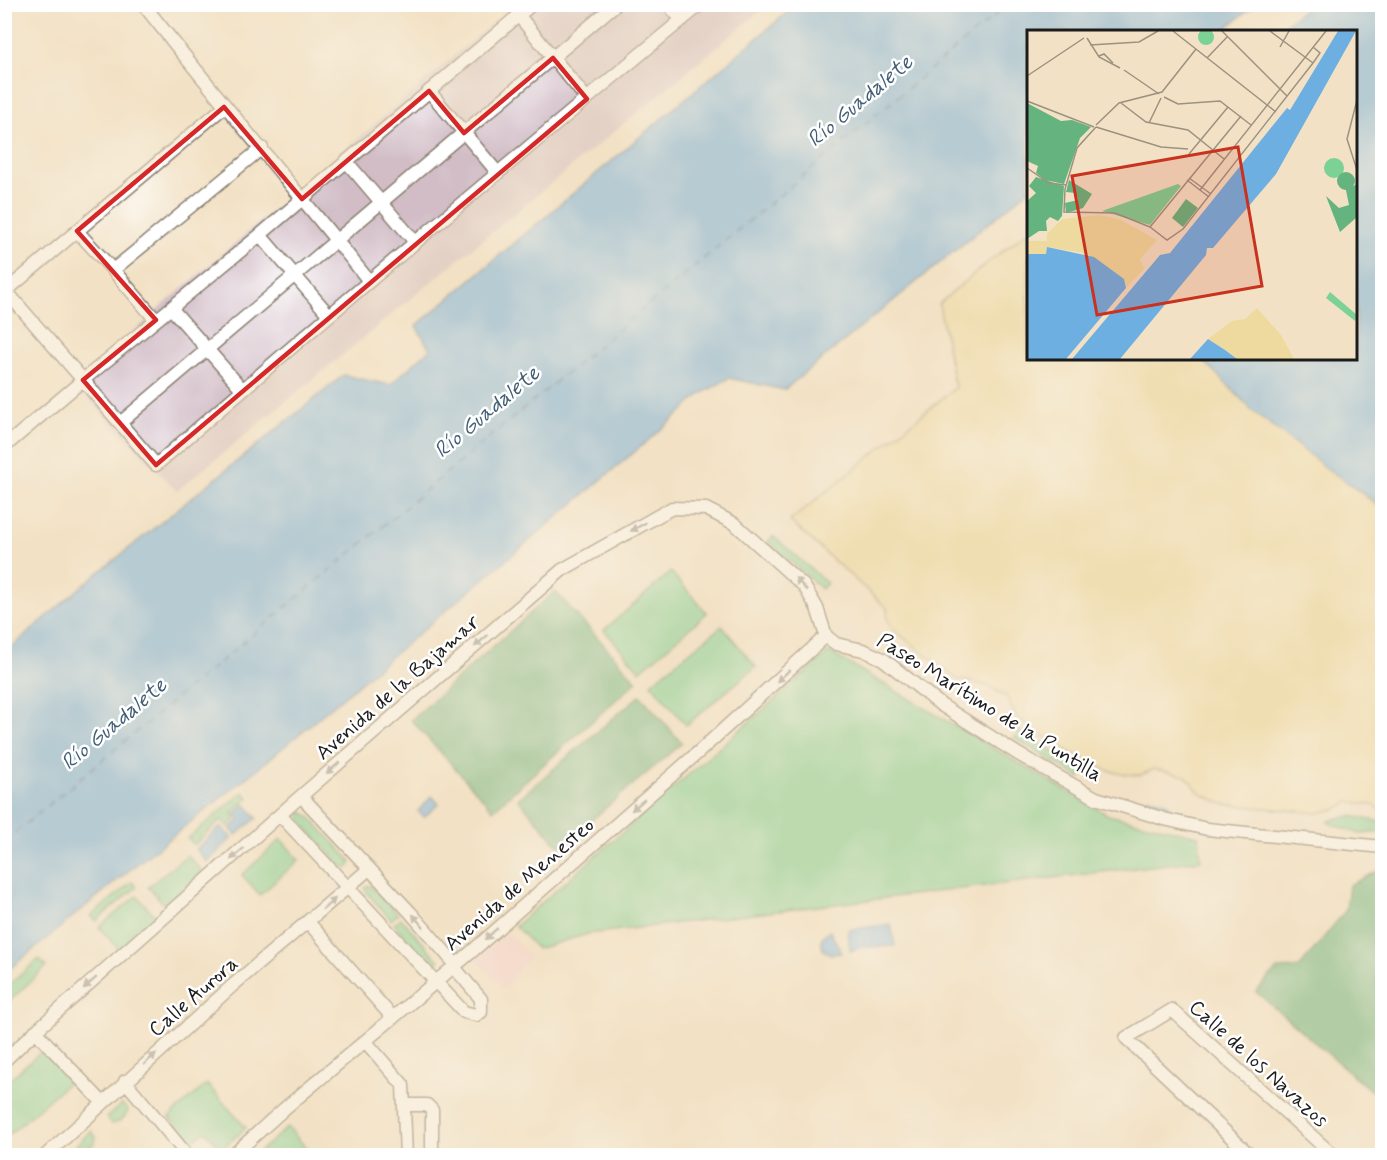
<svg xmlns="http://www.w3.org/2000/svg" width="1387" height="1160" font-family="Mynerve,sans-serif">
	<rect width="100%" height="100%" fill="#fff"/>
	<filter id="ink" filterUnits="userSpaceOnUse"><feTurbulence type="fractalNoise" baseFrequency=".0167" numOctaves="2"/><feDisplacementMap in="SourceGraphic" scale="12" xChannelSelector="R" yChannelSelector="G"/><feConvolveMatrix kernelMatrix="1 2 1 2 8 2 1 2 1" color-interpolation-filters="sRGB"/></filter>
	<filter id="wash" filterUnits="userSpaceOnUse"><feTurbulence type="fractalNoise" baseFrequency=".008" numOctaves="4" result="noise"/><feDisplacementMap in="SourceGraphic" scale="24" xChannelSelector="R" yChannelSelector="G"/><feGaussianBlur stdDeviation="1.35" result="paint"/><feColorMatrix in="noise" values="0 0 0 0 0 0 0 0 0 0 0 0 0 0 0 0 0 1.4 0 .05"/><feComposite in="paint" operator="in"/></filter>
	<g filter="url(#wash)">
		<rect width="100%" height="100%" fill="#f2e1c4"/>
		<!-- built -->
		<path fill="#f7cfd1" d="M508,932L530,957L504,990L476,959Z"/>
		<!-- industrial -->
		<path fill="#d2bdc6" d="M514,5H768L177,491L72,383Z"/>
		<!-- green -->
		<path fill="#7cd195" stroke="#4c7658" stroke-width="1.5" d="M773,536L827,583L822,589L768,542Z
			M671,572L707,613L640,671L604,630Z
			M722,626L756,667L686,725L651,683Z
			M829,652L1108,815L1199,836L1201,860L588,934L537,949L515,926Z
			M1019,731L1085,770L1080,778L1014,738Z
			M243,792L249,798L232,812L236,819L228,826L221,820L194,845L188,838Z
			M302,812L309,816L351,861V865L346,869L342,867L301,822L299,817Z
			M1351,816L1381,822L1382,832L1360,834L1329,823V820Z
			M281,839L299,860L260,895L242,875Z
			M187,855L205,874L167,907L148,887Z
			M132,882L137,887L96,921L91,916Z
			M366,886H371L398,914L391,920L367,893L365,889Z
			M137,896L156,917L120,951L99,927Z
			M401,918L439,961L432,967L394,924Z
			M39,959L46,967L5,1005V988Z
			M43,1050L70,1081L5,1138V1083Z
			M207,1084L246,1128L222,1149L205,1131L191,1143L169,1117Z
			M122,1104L128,1110C126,1118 120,1122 112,1124L107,1117Z
			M288,1127L312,1155H255Z
			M91,1131L96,1137C95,1144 89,1150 81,1150L76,1145Z"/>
		<!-- forest -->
		<path fill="#65b37e" stroke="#40684d" stroke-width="1.5" d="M555,591L637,681L493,810L411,720Z
			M640,695L682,743L560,847L518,799Z
			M1382,869V959L1376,960L1380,1020L1382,1022V1100L1256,992L1277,969L1299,968L1346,910L1349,885Z"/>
		<!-- sand -->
		<path fill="#eeda9e" stroke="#857b5d" stroke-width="1.5" d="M1028,232V358L1202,359L1253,411L1382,509V811L1374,805L1349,802L1336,809L1318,813L1223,804L1200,793L1186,776L1155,769L1140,775L1122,774L1101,768L1064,749L1016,717L1007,697L989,686L957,679L894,630L888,621L887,608L790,521L955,388L939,304L987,263Z"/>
		<!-- water -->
		<path fill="#6eafe2" stroke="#45667f" stroke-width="1.5" d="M1310,4L1382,5V506L1329,470L1253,411L1202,359L1356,358V32L1277,31Z
			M796,5H1255L1222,31L1028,32V191L784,390L729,378L701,394L676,417L260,767L131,869L5,973V653L82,586L344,375L390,385L430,349L416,326Z
			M432,796L439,804L424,817L418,811Z
			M1148,798L1164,801L1170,806V812L1147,807Z
			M245,804L257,818L236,835L230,828L240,820L235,813Z
			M221,826L232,838L207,862L196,849Z
			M891,924L895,946L862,947L850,951L848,930Z
			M830,931L842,953L831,954L823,950L821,939L826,933Z"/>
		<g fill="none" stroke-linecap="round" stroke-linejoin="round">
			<!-- ferry -->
			<path stroke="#415e75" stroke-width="1.5" stroke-dasharray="8 6" stroke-linecap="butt" d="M4,842L1009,4"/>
		</g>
	</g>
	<g filter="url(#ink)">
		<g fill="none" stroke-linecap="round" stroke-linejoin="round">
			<defs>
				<path id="minor" d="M143,4C217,98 295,188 369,281
					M532,4L260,235L83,380L156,465C335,308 517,156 701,4
					M668,4L682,20
					M519,16L587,99
					M429,91L497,172
					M346,161L415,242
					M77,231L113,270
					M260,235L329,315
					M6,291L224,107
					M4,293L6,291L83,380L4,447
					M171,308L242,389
					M156,320L113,270L262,148
					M120,423L616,4
					M301,796L410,912L456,965
					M281,816L464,1012L476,1015L481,1012V999L454,967
					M308,922L393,1018
					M35,1031L103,1103
					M366,1042L403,1085L406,1156
					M4,1061L39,1028L301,796L562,570L672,508L706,509L735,524L804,586L817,608L826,636L836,644L863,650L883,659L941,705L1018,754L1096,798L1164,819L1207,829L1382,847
					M125,1081L188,1156
					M405,1105H427L432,1110V1156
					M45,1156L232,986L369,869
					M232,1156L284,1109L469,954L702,749L826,636
					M1251,1156L1126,1038L1172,1010L1334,1156"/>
			</defs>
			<!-- minor casing -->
			<use href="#minor" stroke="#877e70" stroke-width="15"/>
			<!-- minor -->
			<use href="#minor" stroke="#fff" stroke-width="12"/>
		</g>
		<!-- one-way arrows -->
		<defs><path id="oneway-solid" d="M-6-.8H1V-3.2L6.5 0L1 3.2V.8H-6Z" transform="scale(1.5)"/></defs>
		<g fill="#999">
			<use href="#oneway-solid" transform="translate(638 527) rotate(151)"/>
			<use href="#oneway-solid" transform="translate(801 584) rotate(-132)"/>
			<use href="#oneway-solid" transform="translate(481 641) rotate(139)"/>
			<use href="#oneway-solid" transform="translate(783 676) rotate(137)"/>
			<use href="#oneway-solid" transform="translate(333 768) rotate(139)"/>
			<use href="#oneway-solid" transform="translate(638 805) rotate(139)"/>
			<use href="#oneway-solid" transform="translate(237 854) rotate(139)"/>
			<use href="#oneway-solid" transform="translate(329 904) rotate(-41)"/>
			<use href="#oneway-solid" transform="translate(418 921) rotate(-130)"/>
			<use href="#oneway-solid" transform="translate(491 934) rotate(138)"/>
			<use href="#oneway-solid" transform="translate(90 983) rotate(139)"/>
			<use href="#oneway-solid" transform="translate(150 1059) rotate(-42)"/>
		</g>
	</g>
	<!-- marked area -->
	<path d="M0 0H1387V1160H0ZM553,58L587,99L156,465L83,380L156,320L77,231L224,107L302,199L429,91L464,133Z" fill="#f2e1c4" fill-opacity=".55" fill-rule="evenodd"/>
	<path fill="none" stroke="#d62828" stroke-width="4.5" stroke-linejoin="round" d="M553,58L587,99L156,465L83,380L156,320L77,231L224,107L302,199L429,91L464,133Z"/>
	<g text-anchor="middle" stroke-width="5" stroke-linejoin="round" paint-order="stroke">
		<!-- street labels -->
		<g font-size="21" fill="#1c1c1c" stroke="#fff">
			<text transform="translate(397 687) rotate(-41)" y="7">Avenida de la Bajamar</text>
			<text transform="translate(990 707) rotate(32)" y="7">Paseo Marítimo de la Puntilla</text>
			<text transform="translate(519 884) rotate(-41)" y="7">Avenida de Menesteo</text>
			<text transform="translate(193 996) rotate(-41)" y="7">Calle Aurora</text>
			<text transform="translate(1259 1063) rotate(42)" y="7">Calle de los Navazos</text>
		</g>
		<!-- water labels -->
		<g font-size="22" font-style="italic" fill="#415e75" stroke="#fff">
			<text transform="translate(859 100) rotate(-40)" y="8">Río Guadalete</text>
			<text transform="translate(486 411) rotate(-40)" y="8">Río Guadalete</text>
			<text transform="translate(113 723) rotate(-40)" y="8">Río Guadalete</text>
		</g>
	</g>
	<!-- overview -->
	<g transform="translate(1027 30)">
		<rect width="330" height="330" fill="#f2e1c4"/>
		<path d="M171 7a8 8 0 1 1 16 0a8 8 0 1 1-16 0ZM297 138a10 10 0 1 1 20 0a10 10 0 1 1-20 0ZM151,154L154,156L123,195L75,181ZM303,262L330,285L328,291L299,268Z" fill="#7cd195"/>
		<path d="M0,73L34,91L45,90L64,97L53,108L37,154L18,150L9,143L11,136L0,131ZM310 151a9 9 0 1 1 18 0a9 9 0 1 1-18 0ZM9,147L37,156L35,186L31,191L23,187L19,191L20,201H12L0,209V171L9,163L2,156ZM42,150L65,164L56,178L39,183L38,173L51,170L49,163L39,162ZM330,154V187L313,202L299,166L312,178L322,175L319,160ZM159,169L171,178L156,197L145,188Z" fill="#65b37e"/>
		<path d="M72,185L92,189L130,210L113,229L117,239L99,258L97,249L57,223L20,217L19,224H0V211H20V204L35,189ZM230,278L254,305L267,329H210L181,309L205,291L218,289Z" fill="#eeda9e"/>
		<path d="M311,1H329L249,144L186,218H180L179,225L93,329H45L133,225L143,223L260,78L263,80ZM20,217L67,227L97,249L99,258L39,329H0V224H19ZM181,309L198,320L210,329H163Z" fill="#6eafe2"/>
		<path fill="none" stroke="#6eafe2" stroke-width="3" d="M70,329L241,127L277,66L274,63"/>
		<path fill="none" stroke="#9c9281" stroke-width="1.5" d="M146,1L249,82M195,1L260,66M243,1L286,33M60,8L72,27L93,38M63,15L112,12L131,1M253,17L262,1M72,26L77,24L86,33M180,28L201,6M97,40L132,64M0,46L57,8M137,67L151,74L193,71L224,95M330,70L320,109L330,140M0,71L67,97M94,73L119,92L161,100L197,129M122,93L134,68M69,95L92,73L135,62L169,19M69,97L50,118L38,159L37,182L88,183L123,197M69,97L134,117L161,119M162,124L201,77M0,138L22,153L39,155M162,148L184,164M160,150L182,167M173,160L299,1M123,197L140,210L156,199L286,33L293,23L286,17M123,197L214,86"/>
		<path fill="#c8321e" fill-opacity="0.15" stroke="#c8321e" stroke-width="3" d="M211,117L235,256L70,285L45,146Z"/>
		<rect width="330" height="330" fill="none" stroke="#1c1c1c" stroke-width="3"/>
	</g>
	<!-- margin -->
	<rect width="1387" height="1160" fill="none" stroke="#fff" stroke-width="24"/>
</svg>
